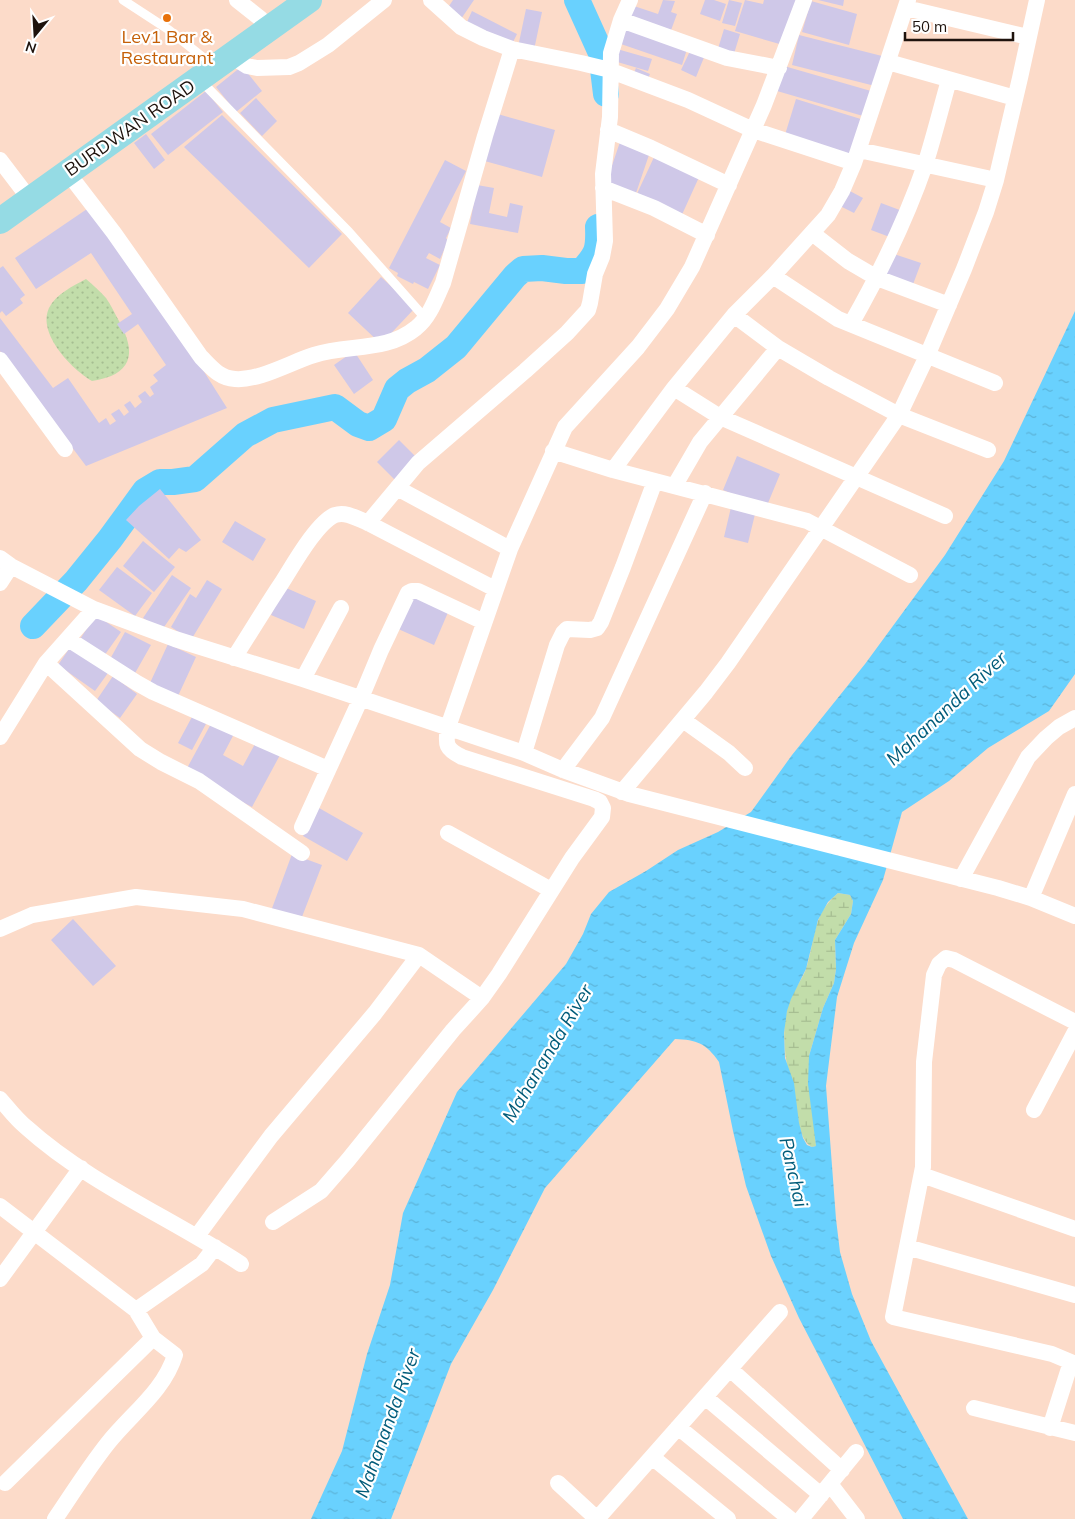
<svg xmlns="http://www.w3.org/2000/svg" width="1075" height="1519" font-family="Mulish,sans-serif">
	<defs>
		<pattern id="green-dots" width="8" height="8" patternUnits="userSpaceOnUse" patternTransform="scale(1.25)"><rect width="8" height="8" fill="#c2ddaa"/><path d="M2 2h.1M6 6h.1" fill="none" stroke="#a6bd91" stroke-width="1.8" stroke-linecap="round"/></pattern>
		<pattern id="wetland-marsh" width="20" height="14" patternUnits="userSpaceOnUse" patternTransform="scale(1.25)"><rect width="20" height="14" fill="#c2ddaa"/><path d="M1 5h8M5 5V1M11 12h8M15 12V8" fill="none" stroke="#a6bd91"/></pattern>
		<pattern id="water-ripples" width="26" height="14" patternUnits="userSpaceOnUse" patternTransform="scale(1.25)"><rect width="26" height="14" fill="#69d1fe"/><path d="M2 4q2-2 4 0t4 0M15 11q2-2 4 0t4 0" fill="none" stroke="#5bb3d8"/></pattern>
	</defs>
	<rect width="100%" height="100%" fill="#fcdbc9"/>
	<!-- green -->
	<path fill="url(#green-dots)" d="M86,279C93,285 100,291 106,298C111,305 115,314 119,321C138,355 131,375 92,381C72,369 37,334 49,308C56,294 73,286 86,279Z"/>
	<!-- wetland -->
	<path fill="url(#wetland-marsh)" d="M838,893L850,895L853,901L851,914L835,940L836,969L834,983L823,1008L809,1056L816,1146L812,1147C800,1140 799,1122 796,1109C789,1074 777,1036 790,1000C794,989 802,980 806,969C816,939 811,916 838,893Z"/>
	<!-- water -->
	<path fill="url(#water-ripples)" fill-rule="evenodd" d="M1075,311V674L1049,711L988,748L949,781L902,812L883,880L854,943L837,997L826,1086L836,1219L840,1252L852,1294L871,1341L968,1519H903L799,1318L771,1256L746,1186L733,1131L719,1062C706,1043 697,1040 675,1039L545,1188L493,1290L451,1364L391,1519H311L342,1451L367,1354L390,1285L403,1213L457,1092L566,964L583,934L591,914L609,892L646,871L678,850L718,832L751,812L792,755L865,664L945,555L1004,461ZM838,893L850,895L853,901L851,914L835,940L836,969L834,983L823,1008L809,1056L808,1084L816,1146L812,1147L807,1145L803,1138L799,1123L794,1083L785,1058L784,1033L787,1011L791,999L806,969L818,920L828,902Z"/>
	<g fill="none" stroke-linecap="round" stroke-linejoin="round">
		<!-- river -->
		<path stroke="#69d1fe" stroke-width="26" d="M577,0L601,53L606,94
			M33,626L76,581L110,539L145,491L160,482H173L195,479L245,435L273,420L335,407L358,424L369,428L384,419L397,389L407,381L427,370L456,347L515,276L523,269L542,268L566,271H582C597,254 599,250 598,227"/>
	</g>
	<!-- building -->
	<path fill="#cfc8e8" d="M453,0H474L461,19L447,9Z
		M663,0L675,1L671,12L677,14L670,33L626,18L631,5L658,14Z
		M705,0H714L726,4L720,21L700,14Z
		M729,0L742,3L735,26L722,23Z
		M745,0L763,4L764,0H796L783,45L735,31Z
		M818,0H844L843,6Z
		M811,1L857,14L849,45L802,32Z
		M526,9L542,12L534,50L518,47Z
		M472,11L517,34L511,46L466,24Z
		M624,25L688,46L682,65L618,43Z
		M724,29L740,34L733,57L717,52Z
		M799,35L882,56L875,86L792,65Z
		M617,49L652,59L648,71L614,61Z
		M691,49L705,55L696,77L681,70Z
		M242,66L262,91L236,112L216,87Z
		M784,66L871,91L863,116L777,91Z
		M636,68L650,74L646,83L632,77Z
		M206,91L223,112L168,155L151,134Z
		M256,98L277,121L262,136L240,113Z
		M796,99L864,120L852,159L784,138Z
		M494,113L555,130L542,177L481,160Z
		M222,115L342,234L309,268L184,147Z
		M146,134L165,160L154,169L134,143Z
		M620,142L650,152L635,196L605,186Z
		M655,155L700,175L680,219L635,198Z
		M445,160L466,171L440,222L451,228L446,238L448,241L440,259L429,253L426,258L440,265L428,289L414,282L413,284L397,276L398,273L389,268Z
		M477,185L494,188L489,213L507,217L510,203L523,206L518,233L470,224Z
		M848,190L863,198L854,213L840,206Z
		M881,203L905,212L895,239L871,230Z
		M87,209L172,321L227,408L86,466L0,351V318L53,388L68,378L99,423L106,418L110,425L116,421L111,414L119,409L124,416L129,412L124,405L130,401L135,408L142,402L138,396L145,391L150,397L154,394L150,387L158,381L153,375L166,365L138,324L124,334L117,324L132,314L91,253L36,289L15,258Z
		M891,253L921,263L912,287L883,277Z
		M3,266L25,295L20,299L23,303L6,316L2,311L0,313V268Z
		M381,277L415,308L381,344L348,313Z
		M354,351L373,380L354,394L334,365Z
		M399,440L418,459L396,481L377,462Z
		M737,456L780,474L766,508L723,490Z
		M160,489L201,540L186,552L179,548L169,559L126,520L139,506Z
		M732,503L756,510L748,543L724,537Z
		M235,521L266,539L253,561L222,542Z
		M143,541L175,567L154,592L123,566Z
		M117,567L152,593L135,616L99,590Z
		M172,575L191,588L162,630L143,618Z
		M207,580L222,589L191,640L171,627L190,594L196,598Z
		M284,587L316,601L304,629L271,615Z
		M411,593L449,610L434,645L396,628Z
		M96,615L121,632L104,656L80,639Z
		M125,632L151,645L134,675L109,661Z
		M168,644L196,657L178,696L150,683Z
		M71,646L108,673L95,691L58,665Z
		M113,676L137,694L120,718L96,701Z
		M193,715L207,722L192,750L178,743Z
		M213,720L235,732L223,755L243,766L256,742L280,755L252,807L185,772Z
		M319,808L363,833L347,861L303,836Z
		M292,854L322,865L300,922L271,911Z
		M73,919L116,966L93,986L51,940Z"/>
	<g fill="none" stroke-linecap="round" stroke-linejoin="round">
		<!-- lane -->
		<path stroke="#fff" stroke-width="9" d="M123,0L169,30L205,59
			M201,81L349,232L426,319"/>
		<!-- street -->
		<path stroke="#fff" stroke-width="16" d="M237,0L261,19
			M431,0L461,27L483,38L512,49L581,63L606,69L688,100L753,130L854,163
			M906,8L1028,37
			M621,20L727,58L779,68
			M231,56L247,66L257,68L289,67L299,63L328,45L384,0
			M888,62L1015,98
			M608,130L651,148L729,185
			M859,150L996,180
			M0,160L22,189
			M68,173L114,233L201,357C211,367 219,378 235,379C259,381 291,362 314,355C348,344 387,352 416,328C430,317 436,298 443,283L485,136L512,49
			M603,188L654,208L707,235
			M812,233L848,261L877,278L949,305
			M773,276L838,319L995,383
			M734,315L778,348L829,378L899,415L988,450
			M851,324C880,273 906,220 925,165C934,137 941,108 949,80
			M0,360L65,449
			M674,388L720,417L945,516
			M553,451L613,470L807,521L910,575
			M613,470L674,388L734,315L773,276L828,215L842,191L854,163L908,0
			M675,485L700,442L778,348
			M397,488L510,549
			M368,523L418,463L525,371L567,333L588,310L590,303L595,274L602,257L605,241L603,174L610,117L611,53L621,20L630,0
			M0,558L11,566L94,609L175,639L303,679L524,753L563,770L629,794L998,888L1031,898L1075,916
			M0,583L11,566
			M68,639L137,683L153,692L328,769
			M234,658C250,633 265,608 281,584C292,567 317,522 335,515C346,511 358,519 368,523L495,589
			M46,663L140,749L161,762L199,781L302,853
			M303,679L341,608
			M683,720L729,753L745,768
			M0,737L46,663L94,609
			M524,753L557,645L563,633L567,629L590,630L597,628L601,622L623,567L655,481
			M563,770L602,718L705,493
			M622,792L706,692L728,663L899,415L927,356L964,269L986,212L996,180L1020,78L1037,0
			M302,827L361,698L381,650L408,593L412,591H418L484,622
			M448,833L551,890
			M961,879L1028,757L1046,738L1059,727L1075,718
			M1031,898L1075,794
			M0,929L32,915L136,897L243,909L419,955L482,998
			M0,1099C8,1108 16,1119 26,1127C88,1183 171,1218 241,1264
			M1034,1110L1075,1032
			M922,1175L1075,1229
			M0,1206L136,1310
			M273,1222L321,1191L348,1160L453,1030L482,998L499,974L572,858L602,817L603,808L600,802L594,799L462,757C446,749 445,745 448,727L510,549L565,427L638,347L667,309L692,267L764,105L804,0
			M197,1236L271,1136L375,1013L419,955
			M907,1247L1075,1295
			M0,1279L81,1168
			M730,1369L842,1470
			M705,1397L821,1495
			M974,1408L1075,1433
			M678,1427L790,1519
			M1050,1428L1071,1362L1052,1354L893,1317L923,1167L924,1062L934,975L939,964L946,958L954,960L1075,1022
			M652,1457L728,1519
			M5,1483L153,1338
			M558,1483L597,1519
			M830,1484L857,1519
			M55,1519C72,1494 89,1467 108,1443C131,1414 164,1391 175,1355L153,1338L136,1310L202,1264L215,1247
			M597,1519L780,1312
			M801,1519L856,1452"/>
		<!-- primary -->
		<path stroke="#95dbe4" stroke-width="26" d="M0,221L309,0"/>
	</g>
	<!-- markers -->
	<circle fill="#e8710a" stroke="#fff" stroke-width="2" cx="167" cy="18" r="5"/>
	<g text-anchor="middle" stroke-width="4.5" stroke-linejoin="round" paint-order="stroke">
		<!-- food labels -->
		<g font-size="18" fill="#c56008" stroke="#fff">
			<text x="167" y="43">Lev1 Bar &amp;<tspan x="167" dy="21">Restaurant</tspan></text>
		</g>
		<!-- street labels -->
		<g font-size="18" fill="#1e130d" stroke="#fff">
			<text transform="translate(130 128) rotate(-35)" y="6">BURDWAN ROAD</text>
		</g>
		<!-- water labels -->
		<g font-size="19" font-style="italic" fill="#005b79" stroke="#fff">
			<text transform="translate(946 708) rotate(-43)" y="7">Mahananda River</text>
			<text transform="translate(547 1053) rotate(-59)" y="7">Mahananda River</text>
			<text transform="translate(794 1172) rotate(77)" y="7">Panchai</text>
			<text transform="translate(387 1423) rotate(-70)" y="7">Mahananda River</text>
		</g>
	</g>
	<!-- north arrow -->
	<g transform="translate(35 35) rotate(198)" stroke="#ffffff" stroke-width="4" paint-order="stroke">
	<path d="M0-4L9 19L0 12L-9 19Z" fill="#1e130d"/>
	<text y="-8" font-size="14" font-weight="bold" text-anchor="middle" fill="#1e130d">N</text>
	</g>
	<!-- scale -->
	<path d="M905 32v8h108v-8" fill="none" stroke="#1e130d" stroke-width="2.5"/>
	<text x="912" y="32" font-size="15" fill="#1e130d" stroke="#ffffff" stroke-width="4" paint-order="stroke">50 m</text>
</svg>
